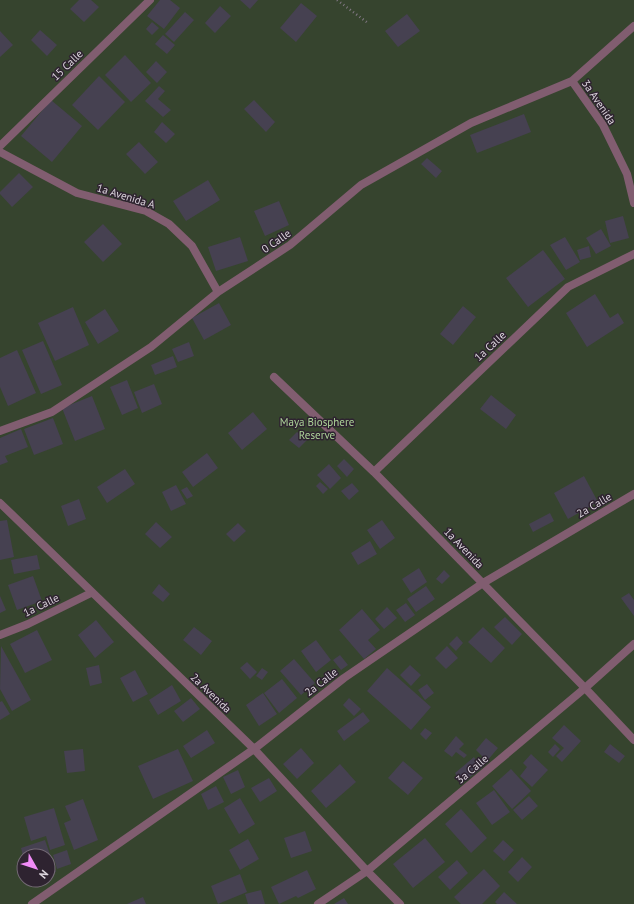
<svg xmlns="http://www.w3.org/2000/svg" width="634" height="904" font-family="'PT Sans',sans-serif">
	<rect width="100%" height="100%" fill="#2e2330"/>
	<!-- green -->
	<path fill="#36442e" fill-rule="evenodd" d="M0,0H634V904H0ZM24,856H48V880H24Z"/>
	<!-- building -->
	<path fill="#464151" d="M79,0H91L99,7L84,22L70,9Z
		M160,0H170L180,8L164,29L147,16Z
		M240,0H258L250,9Z
		M301,3L317,16L296,42L280,28Z
		M220,6L231,16L215,33L205,23Z
		M185,12L194,20L174,42L165,34Z
		M407,14L420,31L398,47L385,31Z
		M152,22L159,28L152,35L146,29Z
		M40,30L57,45L47,56L31,40Z
		M0,31L13,45L0,57Z
		M163,35L175,45L167,54L155,44Z
		M125,55L151,83L131,102L105,75Z
		M156,61L167,72L157,83L146,72Z
		M99,76L125,102L98,130L72,105Z
		M159,86L165,91L158,99L171,110L163,117L145,101Z
		M51,100L82,126L52,162L21,136Z
		M254,100L275,122L266,132L244,109Z
		M524,114L531,132L477,153L470,135Z
		M162,122L175,134L166,143L154,132Z
		M139,142L158,162L145,174L126,154Z
		M427,158L442,171L436,178L421,164Z
		M19,173L33,187L12,207L0,194V192Z
		M208,180L220,200L186,221L173,201Z
		M279,201L289,225L265,236L254,211Z
		M623,216L629,238L610,243L605,221Z
		M103,224L122,244L103,262L84,242Z
		M601,229L611,246L596,254L586,238Z
		M240,237L248,261L216,271L208,247Z
		M565,237L580,262L566,270L550,245Z
		M589,246L591,257L580,260L577,250Z
		M543,250L565,279L528,307L506,278Z
		M595,294L610,318L618,313L624,323L587,347L566,313Z
		M219,303L231,325L204,340L192,318Z
		M463,306L476,317L453,345L440,334Z
		M73,307L89,345L55,361L38,323Z
		M105,309L119,331L98,344L85,322Z
		M43,341L62,385L41,394L22,350Z
		M189,342L194,356L178,362L172,349Z
		M17,350L36,393L8,406L0,387V358Z
		M173,356L177,367L155,375L151,365Z
		M127,380L138,408L122,415L110,387Z
		M154,384L162,404L142,413L134,392Z
		M491,395L516,415L506,429L480,409Z
		M92,396L105,429L75,441L62,408Z
		M253,412L267,429L242,450L228,433Z
		M53,418L63,444L34,455L24,429Z
		M21,429L28,447L5,456L8,462L0,465V438Z
		M297,432L307,440L299,448L289,440Z
		M207,453L218,468L193,487L182,472Z
		M344,459L354,469L347,477L337,466Z
		M329,464L341,478L330,489L317,475Z
		M125,469L135,484L107,503L97,487Z
		M584,476L598,502L568,519L554,493Z
		M320,482L328,489L323,494L316,486Z
		M352,483L359,491L349,500L341,491Z
		M176,485L186,504L171,511L162,492Z
		M187,487L193,496L187,499L181,490Z
		M79,499L86,519L68,526L61,506Z
		M550,513L554,521L533,532L529,524Z
		M7,520L14,557L0,560V521Z
		M382,520L395,538L380,549L367,530Z
		M156,522L172,537L160,548L145,534Z
		M238,523L246,531L234,542L226,534Z
		M370,541L377,554L358,565L351,553Z
		M37,555L40,569L14,574L11,560Z
		M419,568L427,582L411,593L402,579Z
		M444,570L450,576L442,584L436,579Z
		M33,576L42,601L17,610L8,585Z
		M159,584L170,594L163,602L152,593Z
		M426,586L435,599L416,612L407,599Z
		M629,593L634,600V616L621,598Z
		M0,596L6,610L0,613Z
		M406,603L415,615L405,622L396,610Z
		M387,607L397,618L384,629L375,619Z
		M362,609L380,630L368,640L376,649L364,659L339,630Z
		M505,617L522,634L512,645L494,627Z
		M96,620L114,642L95,658L78,635Z
		M194,627L212,641L201,655L183,640Z
		M483,627L505,648L491,663L468,642Z
		M37,630L52,660L25,673L10,644Z
		M457,636L463,643L456,651L449,644Z
		M316,640L331,660L316,672L301,651Z
		M1,646L31,700L12,711L0,689Z
		M447,646L458,658L446,669L435,658Z
		M340,655L348,665L341,670L333,660Z
		M294,659L315,683L301,695L280,671Z
		M247,662L257,672L250,679L240,668Z
		M99,665L102,683L90,686L86,668Z
		M410,665L421,675L411,686L400,675Z
		M262,668L268,672L262,680L256,676Z
		M387,668L431,707L411,730L367,691Z
		M135,670L148,694L133,702L120,678Z
		M282,679L297,698L279,713L264,693Z
		M427,684L434,693L425,700L418,690Z
		M172,685L181,701L158,715L149,700Z
		M263,693L277,714L259,726L246,705Z
		M191,698L200,709L183,722L174,711Z
		M349,698L361,709L354,716L343,705Z
		M2,701L10,714L0,720V702Z
		M363,712L370,721L344,741L337,731Z
		M564,725L581,741L562,762L556,756L564,748L552,738Z
		M425,728L432,733L426,740L420,734Z
		M207,730L215,743L191,758L183,746Z
		M456,736L464,744L459,749L467,755L464,758L456,752L452,757L444,751Z
		M486,738L498,748L487,761L476,750Z
		M555,744L560,749L553,757L548,752Z
		M610,744L625,756L619,763L604,752Z
		M301,748L314,763L297,779L283,764Z
		M83,749L85,771L67,773L64,751Z
		M178,749L193,781L153,799L138,766Z
		M531,754L548,770L532,787L520,776L527,767L523,763Z
		M474,757L482,768L462,783L455,773Z
		M403,761L423,778L408,795L388,778Z
		M340,764L356,782L326,808L311,791Z
		M511,769L531,791L512,809L492,786Z
		M238,770L245,787L231,794L223,777Z
		M269,778L277,791L260,802L251,788Z
		M216,786L224,802L208,810L201,794Z
		M494,790L510,812L492,825L476,803Z
		M529,796L538,806L522,820L513,810Z
		M240,798L255,824L239,834L224,808Z
		M83,799L98,840L74,850L64,823L71,820L65,806Z
		M54,808L65,845L50,850L46,836L31,841L24,817Z
		M461,809L487,838L471,853L445,824Z
		M305,831L312,851L291,858L284,838Z
		M425,838L445,862L413,888L393,864Z
		M248,839L259,859L240,870L229,850Z
		M45,840L56,872L48,874V856H23L21,848Z
		M503,840L514,850L504,861L493,851Z
		M67,850L71,864L57,869L53,855Z
		M522,857L532,867L518,882L508,872Z
		M457,860L468,873L450,890L438,877Z
		M484,869L500,886L482,904H461L454,897Z
		M307,870L316,889L298,898L296,896L279,904L271,887Z
		M240,874L247,892L218,904L211,886Z
		M261,890L265,904H248L245,894Z
		M504,892L517,904H497L495,902Z
		M143,897L146,904H127Z
		M344,898L348,904H334Z"/>
	<g fill="none" stroke-linecap="round" stroke-linejoin="round">
		<!-- path -->
		<path stroke="#827984" stroke-width="2.5" stroke-dasharray="1 3" stroke-linecap="butt" d="M337,0L368,23"/>
		<!-- minor -->
		<path stroke="#815d70" stroke-width="8" d="M572,81L603,125L627,174L634,203
			M0,146L150,0
			M0,152L77,193L146,211L169,224L192,246L218,292
			M274,377L374,472L585,688L634,740
			M0,431L52,412L151,347L218,292L290,245L361,185L471,123L572,81L634,26
			M374,472L568,287L634,254
			M0,503L254,749L367,871L400,904
			M0,635L28,624L91,593
			M32,904L254,749L344,678L483,583L634,494
			M318,904L367,871L585,688L634,644"/>
	</g>
	<g text-anchor="middle" stroke-width="3" stroke-linejoin="round" paint-order="stroke">
		<!-- street labels -->
		<g font-size="11" fill="#dcd5dd" stroke="#2e2330">
			<text transform="translate(67 65) rotate(-44)" y="4">15 Calle</text>
			<text transform="translate(599 102) rotate(56)" y="4">3a Avenida</text>
			<text transform="translate(126 196) rotate(17)" y="4">1a Avenida A</text>
			<text transform="translate(276 241) rotate(-35)" y="4">0 Calle</text>
			<text transform="translate(490 346) rotate(-43)" y="4">1a Calle</text>
			<text transform="translate(594 505) rotate(-30)" y="4">2a Calle</text>
			<text transform="translate(464 548) rotate(46)" y="4">1a Avenida</text>
			<text transform="translate(41 605) rotate(-26)" y="4">1a Calle</text>
			<text transform="translate(321 682) rotate(-38)" y="4">2a Calle</text>
			<text transform="translate(211 693) rotate(44)" y="4">2a Avenida</text>
			<text transform="translate(472 769) rotate(-40)" y="4">3a Calle</text>
		</g>
		<!-- park labels -->
		<g font-size="11" fill="#acd398" stroke="#2e2330">
			<text x="317" y="426">Maya Biosphere<tspan x="317" dy="13">Reserve</tspan></text>
		</g>
	</g>
	<!-- north arrow -->
	<g transform="translate(36 868) rotate(129)"><circle r="19" fill="#2e2330" stroke="#746a75"/>
	<path d="M0-3L7 15L0 10L-7 15Z" fill="#f08bf6"/>
	<text y="-6" font-size="11" font-weight="bold" text-anchor="middle" fill="#dcd5dd">N</text>
	</g>
</svg>
